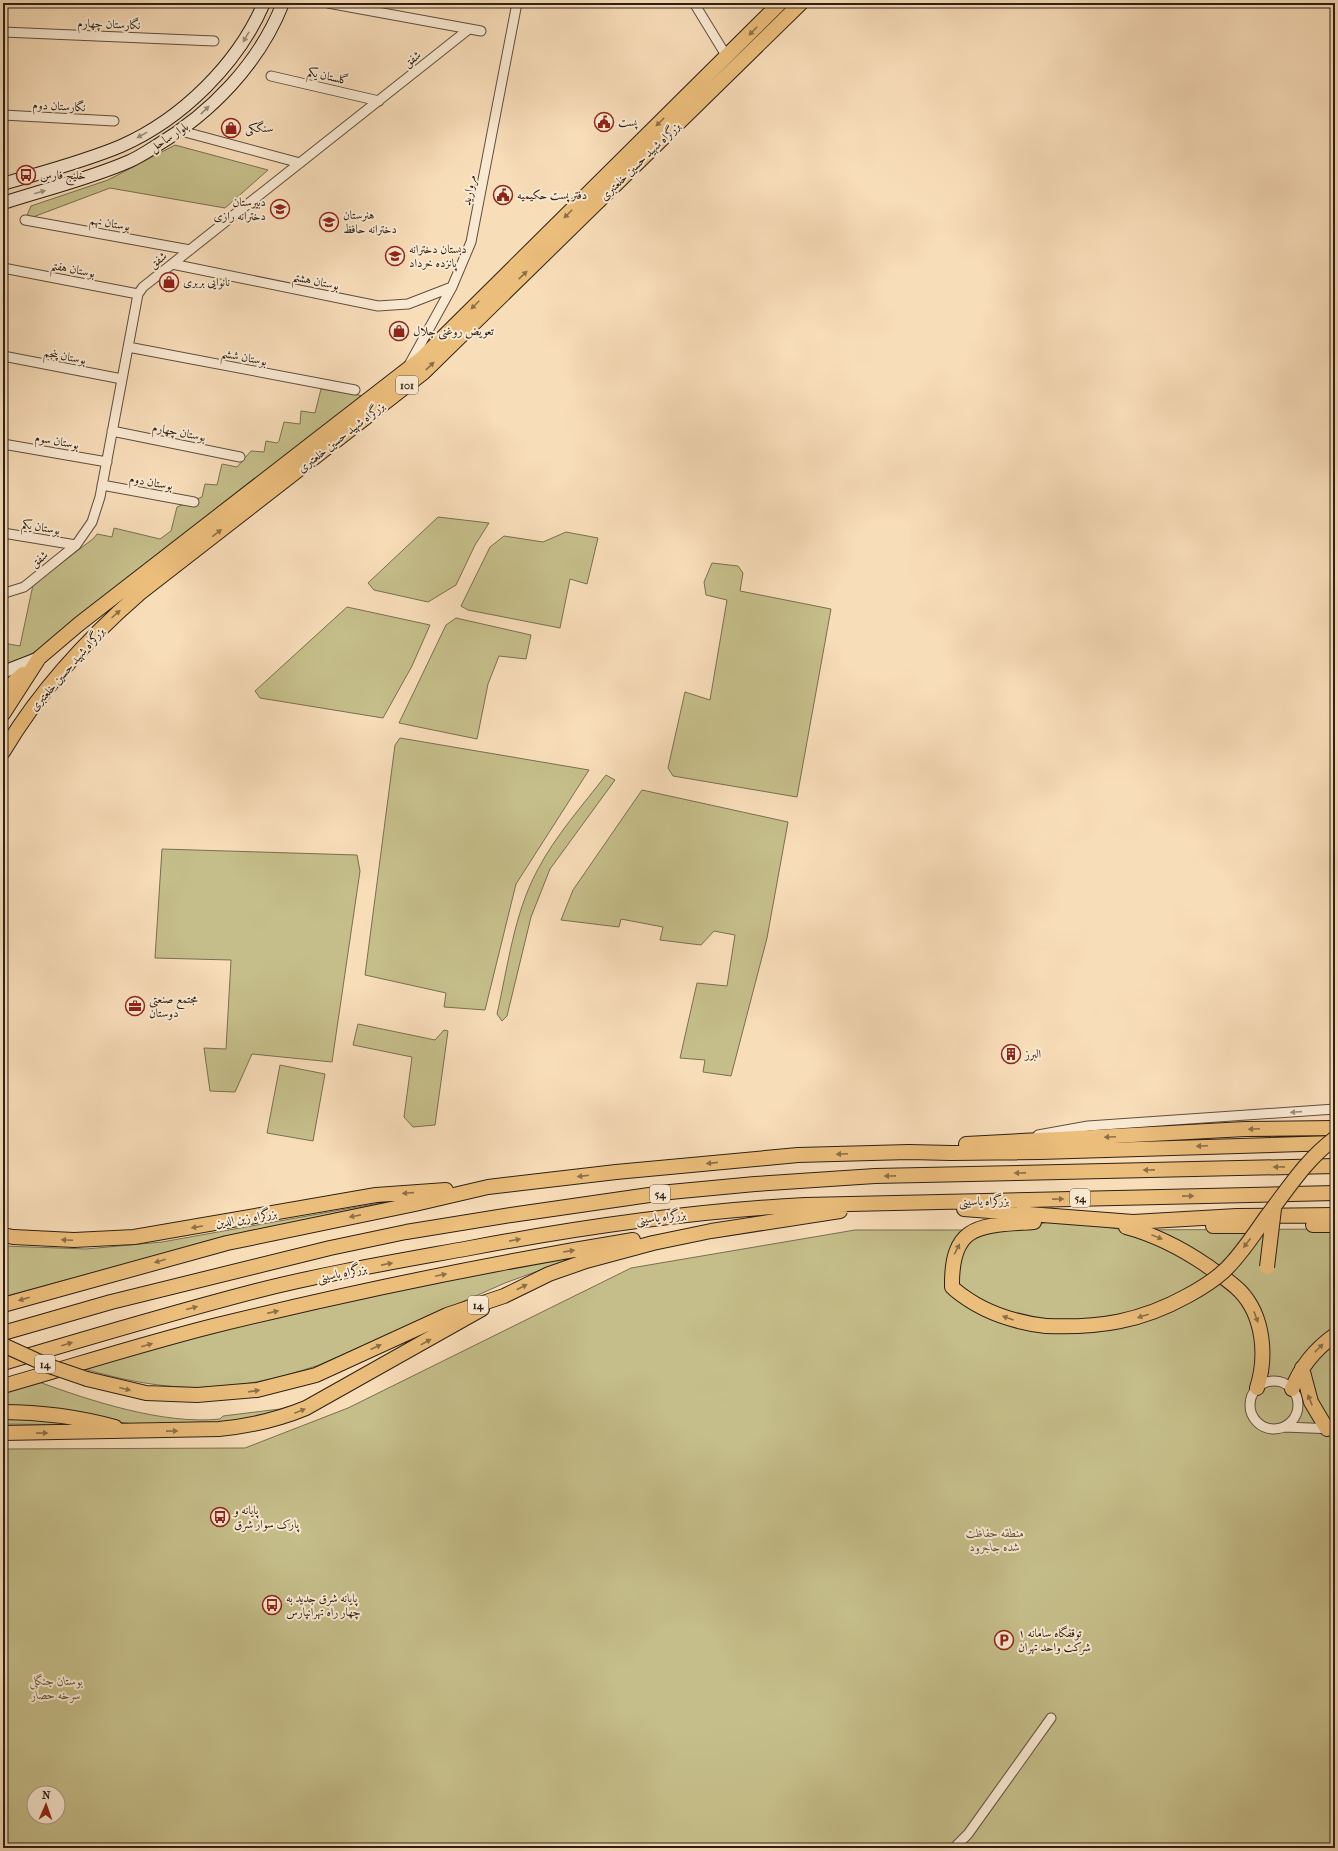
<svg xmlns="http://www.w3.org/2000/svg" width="1338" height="1851" font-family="'IM FELL French Canon',Amiri,serif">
	<rect width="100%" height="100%" fill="#f8ddb9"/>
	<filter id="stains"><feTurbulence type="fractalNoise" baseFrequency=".005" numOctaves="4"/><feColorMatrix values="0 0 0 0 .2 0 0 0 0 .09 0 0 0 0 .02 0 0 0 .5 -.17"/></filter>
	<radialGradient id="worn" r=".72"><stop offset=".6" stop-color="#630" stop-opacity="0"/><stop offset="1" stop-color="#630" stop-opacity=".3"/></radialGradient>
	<!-- green -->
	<path fill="#c5be8a" stroke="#796f50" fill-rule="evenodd" d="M175,145L268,170L225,208L110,188L25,220L31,206L108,180Z
		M321,389L364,396L37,651L3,668V643L20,646L33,585L94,538L97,534L112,537L114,528L160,539L171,531L177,507L202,497L205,484L217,485L222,464L237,467L251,451L264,452L266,441L277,443L279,441L284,422L300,424L301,411L315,413Z
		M438,517L489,523L475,545L456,585L428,602L374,590L368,583Z
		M566,532L598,538L587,584L570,579L560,628L468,610L461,606L490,547L504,536L543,542Z
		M712,563L738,566L743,573L740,591L831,609L797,797L673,776L668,768L685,692L710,700L727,600L706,595L704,582Z
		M347,607L430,625L412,666L383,718L260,698L255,691Z
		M456,618L531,635L526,659L499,656L488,684L477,739L399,723L446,625Z
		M400,738L589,770L516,884L485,1010L444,1007L446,993L365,975L395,745Z
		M606,775L615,780L550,869L531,917L507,1016L502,1021L497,1014C508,966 514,914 537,871C555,836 583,805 606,775Z
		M642,790L788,822L767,938L731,1076L703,1072L705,1060L680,1058L697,983L727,986L735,935L714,931L701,945L660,940L663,927L621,919L619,927L561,920L573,890Z
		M162,849L357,855L360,871L332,1062L252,1054L235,1092L210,1091L204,1048L226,1049L231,960L155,958Z
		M358,1024L435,1040L444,1030L448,1031L435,1125L413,1127L404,1117L412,1057L353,1045Z
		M280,1065L325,1074L313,1141L267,1133Z
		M391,1201L217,1239L3,1297V1246L86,1249L162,1242Z
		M1048,1222L1101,1226L1124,1230L1335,1229V1848H3V1449L245,1448L348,1408L631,1268L855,1230H1016ZM34,1793H58V1817H34Z
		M615,1247L557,1264L505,1283L319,1365C231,1395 169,1394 81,1368L179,1341L328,1305Z
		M39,1382C91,1401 164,1425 220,1419L223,1416L280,1409L301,1403L251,1422L142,1425L3,1407V1392Z
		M3,1414L90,1425L3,1424Z"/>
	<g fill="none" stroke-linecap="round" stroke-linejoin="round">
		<defs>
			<path id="minor" d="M328,3L481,31
				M694,3L727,57
				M3,32L214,41
				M271,76L379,101
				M3,115L114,121
				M181,131L300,163
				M25,220L190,250
				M172,264L378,306L408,304L452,287
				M3,268L138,294
				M128,347L355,390
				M3,356L122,379
				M409,365L452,287L471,242L517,3
				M112,431L240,457
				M3,444L107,462
				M102,485L194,502
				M3,533L76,545
				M3,591L8,592L24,587L76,545L92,522L100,497L138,294L143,287L469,29
				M1038,1135L1088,1126L1335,1109
				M1250 1405a24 24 0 1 1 48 0a24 24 0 1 1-48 0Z
				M1284,1427L1335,1429
				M954,1848L968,1834L1051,1718"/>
			<path id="secondary" d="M3,184C43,172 83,162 121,146C182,119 238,64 264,3
				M3,203C46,189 89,179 130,161C139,157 148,151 156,146C211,113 259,64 283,3
				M3,672L39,658"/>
			<path id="trunk" d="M3,692L23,674
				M3,714L39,658L79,624L422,358L780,3
				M3,752C39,691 87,639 140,593L423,373L801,3
				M966,1144L1245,1129L1335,1128
				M964,1209L1133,1222L1237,1216L1335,1215
				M1313,1225H1335
				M1213,1226H1271
				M1126,1227C1156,1235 1181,1248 1206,1265C1217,1273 1230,1281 1240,1291C1264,1316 1267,1357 1257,1388
				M3,1235L13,1237L74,1240L134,1237L376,1195L446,1190
				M952,1287C951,1222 981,1226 1034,1222
				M954,1289C980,1311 1012,1322 1046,1326
				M3,1305L227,1243L415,1204L488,1187L616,1172L798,1155L909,1152L951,1153L1040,1152L1335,1143
				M3,1333L111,1302L330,1248L406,1232L511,1215L670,1192L755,1184L875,1176L1335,1166
				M3,1363C87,1338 171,1313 256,1291C327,1273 399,1261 470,1248C581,1227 692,1211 805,1205L1335,1193
				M1302,1368L1311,1402L1327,1429
				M87,1379L146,1393L197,1395L257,1390L316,1375L447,1315L504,1296L549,1274L586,1261L653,1243L711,1231L840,1211
				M3,1386C73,1366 142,1344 213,1326C352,1292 492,1263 633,1240
				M1292,1389C1301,1366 1315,1349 1335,1335
				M3,1412C41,1412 78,1417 115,1427
				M3,1433L219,1429C250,1426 277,1420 306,1408L482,1309"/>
		</defs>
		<!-- minor casing -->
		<use href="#minor" stroke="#604f3e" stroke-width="11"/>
		<!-- secondary casing -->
		<use href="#secondary" stroke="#2d2015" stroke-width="14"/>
		<!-- trunk casing -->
		<use href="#trunk" stroke="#2d2015" stroke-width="16"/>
		<!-- minor -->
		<use href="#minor" stroke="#fae9d2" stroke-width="9"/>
		<!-- secondary -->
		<use href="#secondary" stroke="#fae9d2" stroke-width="12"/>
		<!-- trunk -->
		<use href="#trunk" stroke="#ecbe7c" stroke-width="14"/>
		<defs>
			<path id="trunk-bridge" d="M1267,1267L1274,1209
				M1046,1326C1099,1328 1140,1322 1187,1296C1200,1289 1213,1281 1224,1271C1241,1255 1254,1234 1267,1216C1290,1186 1305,1161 1335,1138
				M3,1345L49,1366L87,1379"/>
		</defs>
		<!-- trunk-bridge casing -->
		<use href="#trunk-bridge" stroke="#2d2015" stroke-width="16" stroke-linecap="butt"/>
		<!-- trunk-bridge -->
		<use href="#trunk-bridge" stroke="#ecbe7c" stroke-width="14"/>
	</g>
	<!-- one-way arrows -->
	<defs><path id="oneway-solid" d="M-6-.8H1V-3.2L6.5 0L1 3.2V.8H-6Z"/></defs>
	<g fill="#8c6f48">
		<use href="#oneway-solid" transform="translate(753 31) rotate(134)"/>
		<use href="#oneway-solid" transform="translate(660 122) rotate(135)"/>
		<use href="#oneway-solid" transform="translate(568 214) rotate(135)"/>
		<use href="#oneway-solid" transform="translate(523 275) rotate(-44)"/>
		<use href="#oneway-solid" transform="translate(475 305) rotate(135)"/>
		<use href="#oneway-solid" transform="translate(430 366) rotate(-44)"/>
		<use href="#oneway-solid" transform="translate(217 533) rotate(-38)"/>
		<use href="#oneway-solid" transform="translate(116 614) rotate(-42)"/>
		<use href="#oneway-solid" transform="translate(1254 1129) rotate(178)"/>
		<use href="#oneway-solid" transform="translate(1110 1137) rotate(177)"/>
		<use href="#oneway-solid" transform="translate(1202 1146) rotate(178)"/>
		<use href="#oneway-solid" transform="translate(842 1154) rotate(178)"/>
		<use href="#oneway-solid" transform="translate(712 1163) rotate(174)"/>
		<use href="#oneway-solid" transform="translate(1279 1167) rotate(179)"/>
		<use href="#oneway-solid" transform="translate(1149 1170) rotate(179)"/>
		<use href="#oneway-solid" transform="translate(1020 1173) rotate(179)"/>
		<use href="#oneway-solid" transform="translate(583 1176) rotate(173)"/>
		<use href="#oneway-solid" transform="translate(890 1176) rotate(179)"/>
		<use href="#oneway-solid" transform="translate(408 1193) rotate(176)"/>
		<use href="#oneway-solid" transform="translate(1188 1196) rotate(-1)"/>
		<use href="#oneway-solid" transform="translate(1058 1199) rotate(-1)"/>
		<use href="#oneway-solid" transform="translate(355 1216) rotate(169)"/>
		<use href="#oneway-solid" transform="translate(197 1227) rotate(171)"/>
		<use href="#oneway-solid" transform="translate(1157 1237) rotate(22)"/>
		<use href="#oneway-solid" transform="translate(67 1240) rotate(-177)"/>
		<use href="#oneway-solid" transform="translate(515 1240) rotate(-11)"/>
		<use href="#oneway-solid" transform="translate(1247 1243) rotate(127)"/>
		<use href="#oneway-solid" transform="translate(957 1249) rotate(-63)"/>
		<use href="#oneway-solid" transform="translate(569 1251) rotate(-9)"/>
		<use href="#oneway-solid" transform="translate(160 1261) rotate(164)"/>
		<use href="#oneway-solid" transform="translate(387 1264) rotate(-11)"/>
		<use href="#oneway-solid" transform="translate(441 1275) rotate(-12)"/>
		<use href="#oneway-solid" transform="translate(522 1287) rotate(-27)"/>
		<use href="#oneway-solid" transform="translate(24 1299) rotate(164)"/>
		<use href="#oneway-solid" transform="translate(192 1308) rotate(-15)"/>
		<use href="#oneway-solid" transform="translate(273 1312) rotate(-13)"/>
		<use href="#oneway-solid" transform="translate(1143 1316) rotate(162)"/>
		<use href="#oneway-solid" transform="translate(1256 1317) rotate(70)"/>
		<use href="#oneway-solid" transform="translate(1008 1318) rotate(-160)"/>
		<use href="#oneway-solid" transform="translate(426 1342) rotate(-29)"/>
		<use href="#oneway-solid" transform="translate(67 1344) rotate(-17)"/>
		<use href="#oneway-solid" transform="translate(147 1345) rotate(-16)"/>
		<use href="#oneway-solid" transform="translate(376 1347) rotate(-25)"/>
		<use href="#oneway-solid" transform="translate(1319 1348) rotate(-45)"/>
		<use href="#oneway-solid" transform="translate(125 1389) rotate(14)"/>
		<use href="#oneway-solid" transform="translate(254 1391) rotate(-8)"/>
		<use href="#oneway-solid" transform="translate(1310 1400) rotate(-112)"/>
		<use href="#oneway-solid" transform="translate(300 1411) rotate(-22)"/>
		<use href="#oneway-solid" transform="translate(172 1431) rotate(-1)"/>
		<use href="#oneway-solid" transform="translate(42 1433) rotate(-1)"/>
	</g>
	<g fill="#9e8f7d">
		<use href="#oneway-solid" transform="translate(246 37) rotate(120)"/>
		<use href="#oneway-solid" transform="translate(205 110) rotate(-44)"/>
		<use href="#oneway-solid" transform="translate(142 135) rotate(151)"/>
		<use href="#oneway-solid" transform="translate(40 192) rotate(-16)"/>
		<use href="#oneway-solid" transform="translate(1296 1112) rotate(176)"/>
	</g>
	<!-- icons -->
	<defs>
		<symbol id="civic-ring" viewBox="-11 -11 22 22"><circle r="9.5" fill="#fae9d2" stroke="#8f2418" stroke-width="1.5"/><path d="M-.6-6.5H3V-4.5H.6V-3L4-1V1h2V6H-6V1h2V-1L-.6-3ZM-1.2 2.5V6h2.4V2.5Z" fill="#8f2418"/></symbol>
		<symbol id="shop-ring" viewBox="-11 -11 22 22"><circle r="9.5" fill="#fae9d2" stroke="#8f2418" stroke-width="1.5"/><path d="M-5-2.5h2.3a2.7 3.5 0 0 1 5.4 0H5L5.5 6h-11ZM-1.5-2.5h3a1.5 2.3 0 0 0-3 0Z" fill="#8f2418"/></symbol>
		<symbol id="bus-ring" viewBox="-11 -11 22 22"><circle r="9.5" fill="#fae9d2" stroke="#8f2418" stroke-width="1.5"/><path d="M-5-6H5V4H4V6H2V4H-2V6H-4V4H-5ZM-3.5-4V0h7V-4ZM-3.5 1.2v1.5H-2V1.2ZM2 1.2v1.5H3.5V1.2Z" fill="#8f2418"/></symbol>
		<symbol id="school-ring" viewBox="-11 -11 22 22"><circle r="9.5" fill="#fae9d2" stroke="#8f2418" stroke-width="1.5"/><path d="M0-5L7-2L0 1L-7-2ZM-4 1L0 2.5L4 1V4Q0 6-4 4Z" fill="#8f2418"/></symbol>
		<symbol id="office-ring" viewBox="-11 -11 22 22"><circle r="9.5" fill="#fae9d2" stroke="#8f2418" stroke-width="1.5"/><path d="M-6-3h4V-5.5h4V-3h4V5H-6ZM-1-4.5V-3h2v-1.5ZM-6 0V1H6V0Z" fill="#8f2418"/></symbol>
		<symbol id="building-ring" viewBox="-11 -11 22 22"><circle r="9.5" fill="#fae9d2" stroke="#8f2418" stroke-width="1.5"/><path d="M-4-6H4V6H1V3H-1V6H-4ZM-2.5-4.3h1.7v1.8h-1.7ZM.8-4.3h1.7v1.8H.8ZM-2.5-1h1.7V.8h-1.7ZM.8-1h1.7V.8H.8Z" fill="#8f2418"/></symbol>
		<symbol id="parking-ring" viewBox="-11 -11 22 22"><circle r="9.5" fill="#fae9d2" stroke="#8f2418" stroke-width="1.5"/><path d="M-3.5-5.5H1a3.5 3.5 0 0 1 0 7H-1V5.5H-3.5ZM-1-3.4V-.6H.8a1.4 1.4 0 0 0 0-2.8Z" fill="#8f2418"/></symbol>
	</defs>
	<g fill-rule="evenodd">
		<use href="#civic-ring" x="593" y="111" width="22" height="22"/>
		<use href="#shop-ring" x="220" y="117" width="22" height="22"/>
		<use href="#bus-ring" x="15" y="164" width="22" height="22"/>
		<use href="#civic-ring" x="492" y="184" width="22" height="22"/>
		<use href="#school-ring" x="269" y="198" width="22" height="22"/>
		<use href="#school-ring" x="318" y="211" width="22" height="22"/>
		<use href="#school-ring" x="384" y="245" width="22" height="22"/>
		<use href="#shop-ring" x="158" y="271" width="22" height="22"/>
		<use href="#shop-ring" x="388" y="320" width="22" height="22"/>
		<use href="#office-ring" x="124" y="995" width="22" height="22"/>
		<use href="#building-ring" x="1000" y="1043" width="22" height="22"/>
		<use href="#bus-ring" x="209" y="1506" width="22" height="22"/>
		<use href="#bus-ring" x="261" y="1594" width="22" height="22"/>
		<use href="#parking-ring" x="993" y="1629" width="22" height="22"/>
	</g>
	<g text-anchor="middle" stroke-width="4" stroke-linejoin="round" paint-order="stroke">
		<!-- shield labels -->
		<g fill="#fae9d2" stroke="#6a5c4e" stroke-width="1">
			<rect x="396" y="376" width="22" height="18" rx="3"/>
			<rect x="650" y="1185" width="20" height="18" rx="3"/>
			<rect x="1070" y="1189" width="20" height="18" rx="3"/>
			<rect x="468" y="1296" width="20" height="18" rx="3"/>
			<rect x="35" y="1355" width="20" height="18" rx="3"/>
		</g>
		<g font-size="11" font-weight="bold" fill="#2d2015">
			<text x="407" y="389">101</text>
			<text x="660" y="1198">54</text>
			<text x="1080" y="1202">54</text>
			<text x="478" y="1309">14</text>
			<text x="45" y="1368">14</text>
		</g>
		<!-- street labels -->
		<g font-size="12" fill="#2d2015" stroke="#fae9d2">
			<text transform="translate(109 24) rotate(2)" y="4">نگارستان چهارم</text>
			<text transform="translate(412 59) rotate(-39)" y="4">شفق</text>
			<text transform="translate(328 76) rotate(13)" y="4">گلستان یکم</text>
			<text transform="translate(59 106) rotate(3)" y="4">نگارستان دوم</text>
			<text transform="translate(169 137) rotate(-33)" y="4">بلوار ساحل</text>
			<text transform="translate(640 161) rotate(-44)" y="4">بزرگراه شهید حسین خلعتبری</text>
			<text transform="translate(469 190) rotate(-79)" y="4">مروارید</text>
			<text transform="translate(110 223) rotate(10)" y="4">بوستان نهم</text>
			<text transform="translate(158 260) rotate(-38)" y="4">شفق</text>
			<text transform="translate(73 269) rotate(11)" y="4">بوستان هفتم</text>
			<text transform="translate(316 281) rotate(12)" y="4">بوستان هشتم</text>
			<text transform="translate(65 356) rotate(11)" y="4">بوستان پنجم</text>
			<text transform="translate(244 357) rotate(11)" y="4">بوستان ششم</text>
			<text transform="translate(179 432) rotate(11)" y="4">بوستان چهارم</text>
			<text transform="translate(341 437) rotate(-38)" y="4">بزرگراه شهید حسین خلعتبری</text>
			<text transform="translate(57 441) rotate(10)" y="4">بوستان سوم</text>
			<text transform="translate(151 482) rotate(10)" y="4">بوستان دوم</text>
			<text transform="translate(41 527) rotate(10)" y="4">بوستان یکم</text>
			<text transform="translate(39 559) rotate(-39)" y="4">شفق</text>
			<text transform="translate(67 669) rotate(-49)" y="4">بزرگراه شهید حسین خلعتبری</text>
			<text transform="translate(984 1201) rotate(-1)" y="4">بزرگراه یاسینی</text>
			<text transform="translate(661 1217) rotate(-7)" y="4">بزرگراه یاسینی</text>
			<text transform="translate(246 1218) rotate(-10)" y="4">بزرگراه زین الدین</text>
			<text transform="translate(342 1273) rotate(-12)" y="4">بزرگراه یاسینی</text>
		</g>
		<!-- poi labels -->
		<g font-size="12" fill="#2d2015" stroke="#fae9d2" text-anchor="start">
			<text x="618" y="126">پست</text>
			<text x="245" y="132">سنگکی</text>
			<text x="40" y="179">خلیج فارس</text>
			<text x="517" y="199">دفتر پست حکیمیه</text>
			<text x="266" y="206" text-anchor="end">دبیرستان<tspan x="266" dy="14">دخترانه رازی</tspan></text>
			<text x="343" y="219">هنرستان<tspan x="343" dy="14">دخترانه حافظ</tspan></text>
			<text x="409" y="253">دبستان دخترانه<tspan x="409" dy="14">پانزده خرداد</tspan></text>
			<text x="183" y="286">نانوایی بربری</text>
			<text x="413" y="335">تعویض روغنی جلال</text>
			<text x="149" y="1003">مجتمع صنعتی<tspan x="149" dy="14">دوستان</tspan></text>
			<text x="1025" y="1058">البرز</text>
			<text x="234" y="1514">پایانه و<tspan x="234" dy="14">پارک‌ سوار شرق</tspan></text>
			<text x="286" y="1602">پایانه شرق جدید به<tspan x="286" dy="14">چهار راه تهرانپارس</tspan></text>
			<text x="1018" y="1637">توقفگاه سامانه ۱<tspan x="1018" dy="14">شرکت واحد تهران</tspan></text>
		</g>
		<!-- park labels -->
		<g font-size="12" font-style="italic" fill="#5b4f38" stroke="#fae9d2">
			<text x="995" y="1537">منطقه حفاظت<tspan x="995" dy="14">شده جاجرود</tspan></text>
			<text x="56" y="1685">بوستان جنگلی<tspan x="56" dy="14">سرخه حصار</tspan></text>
		</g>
	</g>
	<!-- margin -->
	<rect width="1338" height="1851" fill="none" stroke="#f8ddb9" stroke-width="16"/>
	<rect x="4" y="4" width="1330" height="1843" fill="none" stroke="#2d2015" stroke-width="2"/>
	<rect x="8" y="8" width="1322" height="1835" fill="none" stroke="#2d2015"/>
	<!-- north arrow -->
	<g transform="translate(46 1805) rotate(2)"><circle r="19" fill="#fae9d2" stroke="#a89986"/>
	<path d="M0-3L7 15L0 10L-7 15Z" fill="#8f2418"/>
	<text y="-6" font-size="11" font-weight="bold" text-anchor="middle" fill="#2d2015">N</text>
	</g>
	<rect width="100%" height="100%" filter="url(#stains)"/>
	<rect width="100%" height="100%" fill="url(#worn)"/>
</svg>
